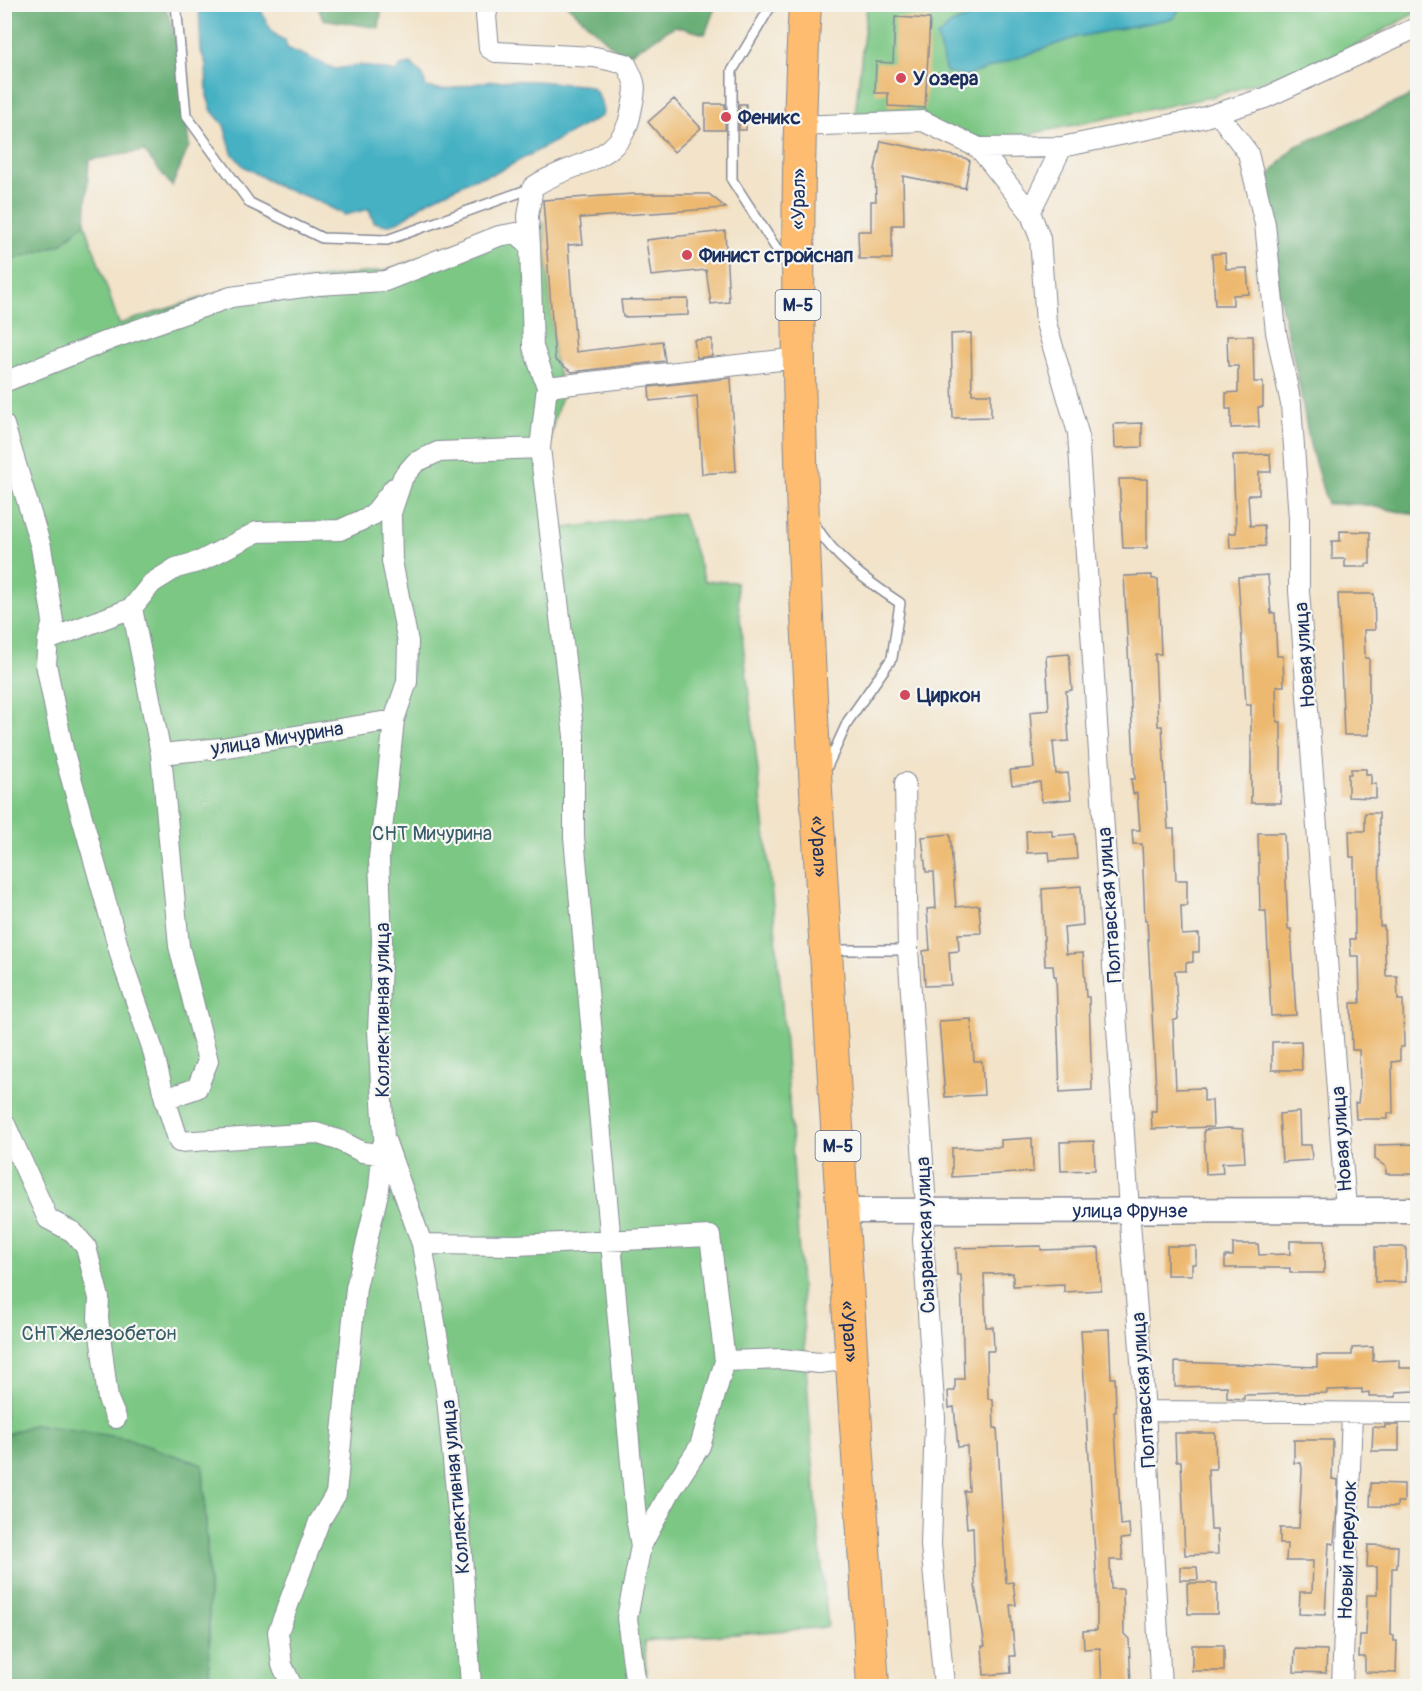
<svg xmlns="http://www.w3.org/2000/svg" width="1422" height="1691" font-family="Pangolin,sans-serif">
	<rect width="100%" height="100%" fill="#f6f6f2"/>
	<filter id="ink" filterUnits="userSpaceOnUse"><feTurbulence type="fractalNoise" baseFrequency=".0167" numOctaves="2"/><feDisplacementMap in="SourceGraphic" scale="12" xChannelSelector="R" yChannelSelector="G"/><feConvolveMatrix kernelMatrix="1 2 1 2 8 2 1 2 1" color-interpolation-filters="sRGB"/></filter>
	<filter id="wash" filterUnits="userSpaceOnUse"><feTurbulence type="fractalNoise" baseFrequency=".008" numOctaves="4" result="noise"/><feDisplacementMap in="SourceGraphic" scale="24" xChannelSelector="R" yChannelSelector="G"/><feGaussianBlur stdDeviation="1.35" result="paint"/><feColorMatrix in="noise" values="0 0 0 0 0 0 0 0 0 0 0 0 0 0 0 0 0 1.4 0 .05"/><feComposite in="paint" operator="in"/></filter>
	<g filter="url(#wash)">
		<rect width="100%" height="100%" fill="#f2e3c9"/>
		<!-- green -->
		<path fill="#7cc784" stroke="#4c7b71" stroke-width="1.5" d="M867,5H1417V12L1325,62L1211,97L995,141L855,116Z
			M85,223L119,324L230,289L388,270L516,224L544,223L555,360L564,393C541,441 551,476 556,525L565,528L682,513L705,581L736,582C752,727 772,872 783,1017C799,1221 806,1424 828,1627L644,1641L647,1686H209V1589L203,1465L35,1424L5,1435L4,262L61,244Z"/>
		<!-- forest -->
		<path fill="#65ac72" stroke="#406e68" stroke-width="1.5" d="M5,5H165L180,51L189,146L172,186L144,151L89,160L85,223L61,244L5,262Z
			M317,5H382L379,28L323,19Z
			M567,5H716L705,34L675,26L624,57Z
			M1417,93V515L1360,504H1327L1310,445L1298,379L1277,287L1267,209L1266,179L1294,147Z
			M35,1424L124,1438L203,1465L209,1589V1686H5V1435Z"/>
		<!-- water -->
		<path fill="#45b1c3" stroke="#307090" stroke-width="1.5" d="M199,5H259C265,18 270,36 285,40L287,48L335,69L360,65L396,72L401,66L411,64L423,76L426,87C454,94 467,82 495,81C525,79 559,83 589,86C597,89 605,107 602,116L496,173L473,179L426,202L400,221L387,225L374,222L369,209L345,215L311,198L281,188L243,166L232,153L224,125L212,111L207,96L206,64L201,51Z
			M1002,5V4L1182,5L1174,18L1077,37L966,76L946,72L937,37L951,24Z"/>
		<g id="blocks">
			<!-- building -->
			<path fill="#edb970" d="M895,17L930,19L925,108L888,106V93H875L876,62L893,63Z
				M674,99L701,128L674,152L648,122Z
				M705,104H725V130H705Z
				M739,104H746V130H739Z
				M881,141L965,158L970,161L965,188L903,176L904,225H892V259H859L858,231H871V201H876L875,169Z
				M633,194H709L726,208L580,218L583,244L568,245L576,352L662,341L665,361L572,372L555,360L543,200Z
				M725,231L729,302L711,304L706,270L651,276L646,240Z
				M1225,253L1226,269L1247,268L1249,294L1233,295V305H1215L1212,254Z
				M688,299V315L623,317L621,300Z
				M971,333L972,394H991V417L953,418L951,334Z
				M1227,336H1253L1254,382H1263V407H1258L1259,427L1231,428V409H1226V393L1238,392V366H1228Z
				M712,339V356L697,358L694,340Z
				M731,378L736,471L702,474L697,396L650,401L649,387Z
				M1142,423V447L1115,448L1114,424Z
				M1270,454L1271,472H1259V495H1248L1250,526L1264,525L1265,546L1230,548L1229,533H1236L1233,455Z
				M1119,479H1147V548H1123Z
				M1340,531L1370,532V564H1366V567H1345V559H1332V541H1340Z
				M1152,575V579H1158L1161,654H1155L1158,726H1162L1168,829H1174L1176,880H1187V906H1181L1182,935L1199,934V952H1193V962L1186,963V971H1175L1178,1019L1173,1021L1176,1089L1204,1088V1101L1212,1100L1213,1127L1152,1129L1151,1111H1156V1090L1147,920H1145L1142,844H1133L1132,830H1140L1137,793L1133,794L1131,779H1135L1124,576Z
				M1268,575L1271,613H1275L1277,656H1283L1284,686H1276L1277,722H1281V803H1251V705H1246L1238,577Z
				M1338,594H1374L1375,630H1364L1365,658H1369V735H1344Z
				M1069,654L1072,690L1066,691L1069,741L1053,742L1056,774L1068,773L1071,799L1042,802L1040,782L1012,785L1010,770L1034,768L1030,712L1049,710L1046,656Z
				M1351,769H1366V774H1371V784H1376V798L1348,797V774H1351Z
				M1365,813H1379L1380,926H1384L1386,976H1397L1398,1000H1403L1404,1047H1400V1061L1392,1062L1393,1113H1388V1119H1356L1355,1103H1358L1360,1087L1359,1050H1352L1351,1003H1360L1359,956H1351L1350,939H1355L1354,857H1350L1349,831H1365Z
				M1052,830V836L1075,834L1077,859L1050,861L1049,852L1027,853L1026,831Z
				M1258,833H1284L1288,929H1291L1296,1015L1271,1016L1266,911H1260Z
				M950,834L956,907L979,905L981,933L958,934L959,951L949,952L951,985L925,986L923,951L930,950L927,909L936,908L934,872H926L922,837Z
				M1081,886L1083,925L1064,927L1066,954L1083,953L1086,997H1089L1092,1090L1060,1092L1056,976H1054L1053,966H1045L1042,889Z
				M971,1019L974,1061H982L984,1095L945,1097L939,1021Z
				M1301,1041L1302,1070H1272V1042Z
				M1299,1112L1300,1145H1311L1312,1160L1282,1162L1279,1114Z
				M1228,1128L1243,1129L1245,1162L1222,1163L1223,1173L1206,1174L1204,1130Z
				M1032,1138L1033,1172L952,1177V1148L1001,1147V1140Z
				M1094,1141L1095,1170L1061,1171L1060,1142Z
				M1418,1144V1174H1386V1167L1375,1159V1145Z
				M1290,1241H1324V1273H1290V1268H1225V1256H1233V1244H1258L1259,1255L1290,1254Z
				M1041,1246V1250L1099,1248L1101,1290L1064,1292V1284L1013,1286V1273L984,1274L986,1327H993L994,1351H987L988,1399H993L994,1428H997L1006,1583L1013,1582L1016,1605H1010L1015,1656H1010L1011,1673L984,1675L982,1646H985L975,1586L973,1527L967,1528L964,1491H969L967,1446L958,1447L954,1407L949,1408L948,1391H955V1379H964L961,1275H957L956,1248Z
				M1167,1246H1196V1264H1192V1275H1167Z
				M1375,1247H1406V1282H1375Z
				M1109,1329L1111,1378H1115L1116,1412H1114L1121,1525L1129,1524L1130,1538L1121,1539L1123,1560H1110L1111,1589H1123L1124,1634L1129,1639L1131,1686H1102L1100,1648L1084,1649L1083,1631L1097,1630V1585L1081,1330Z
				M1373,1347V1361L1399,1360V1368H1415V1391L1396,1392V1397H1369V1392L1362,1393V1389L1327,1390V1393L1244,1395V1399L1227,1398V1386L1175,1387V1362L1317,1367V1355H1352V1348Z
				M1385,1425H1399V1451H1372L1373,1427L1385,1428Z
				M1175,1433H1215L1216,1469H1208L1211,1530H1217L1218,1554L1185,1555L1181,1461H1176Z
				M1294,1440H1333L1332,1479L1338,1480L1337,1507L1334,1544L1329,1543L1325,1615L1299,1614L1300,1592H1312L1313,1561H1286L1287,1544H1280V1528H1299L1302,1469L1301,1463H1294Z
				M1371,1483L1404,1484V1502H1397V1507L1370,1506Z
				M1368,1545L1398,1546L1397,1568H1392L1391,1635L1394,1636V1641H1397L1396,1673L1365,1672V1657H1359L1360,1635H1366L1367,1595H1377V1567H1367Z
				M1180,1567H1197L1198,1580H1180Z
				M1187,1583H1217V1614H1188Z
				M1192,1645H1224V1671H1192Z
				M1295,1649L1327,1650L1326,1673L1294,1672Z"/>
		</g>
	</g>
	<g filter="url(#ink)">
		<use href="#blocks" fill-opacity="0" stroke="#868994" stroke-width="1.5"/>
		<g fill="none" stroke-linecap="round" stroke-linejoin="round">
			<defs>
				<path id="service" d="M176,4L186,115L250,203L322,238L387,240L532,188
					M772,4L732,71V180L789,268
					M814,523C834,558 867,581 900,603L892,658L848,721L826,769
					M830,950H908"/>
				<path id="minor" d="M489,4L486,16L489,48L496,52L595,57L626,64C638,87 636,87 631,112C622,165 570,161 533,187L528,216L530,245
					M1218,113L1248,153L1265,224L1276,332L1291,404L1299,519V591L1346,1209
					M798,126L923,121L979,148L1062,147L1202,118L1265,98L1418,27
					M979,148L1030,212L1040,238L1046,323L1078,433L1129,1210L1145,1411L1161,1686
					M1030,212L1062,147
					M4,382L114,338L231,297L318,285L385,281L499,236L516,233L530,245L533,347L547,387L798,358
					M547,387L540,448L574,736V837L636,1518L641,1546L627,1618L636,1686
					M4,425L41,547L53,621L48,640L132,608L161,754L179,946L208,1061L197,1088L165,1099L179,1142L316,1133L341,1141L362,1152L382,1154
					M132,608L152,583L176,568L201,561L257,532L340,530L373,515L394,488
					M48,640L46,664L63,749L123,964L152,1047L165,1099
					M161,754L221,748L394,720
					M905,783L908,950L922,1146L926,1209L923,1239L935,1418L931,1545L944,1686
					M4,1122L48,1219L73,1232L86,1247L99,1298L98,1318L108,1399L116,1418
					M422,1244L517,1245L710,1236L725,1361L782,1359L819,1363L852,1359
					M1145,1411L1418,1413
					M641,1546L670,1492L700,1446L725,1361
					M292,1686L282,1665L278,1632L319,1522L336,1494L356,1288L379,1189L383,1144
					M471,1686L461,1542L446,1389L422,1244L384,1137L378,1031L382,941L379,858L394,720L407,682L408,642L392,561L391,513L403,477L416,462L438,452L540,448
					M1342,1686L1352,1413"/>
				<g id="tertiary">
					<path id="s1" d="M842,1211L1418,1210"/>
				</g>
				<g id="trunk">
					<path id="s2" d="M805,4C790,278 802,552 818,825C834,1112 855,1399 873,1686"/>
				</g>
			</defs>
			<!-- service casing -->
			<use href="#service" stroke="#868994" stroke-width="12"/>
			<!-- minor casing -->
			<use href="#minor" stroke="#868994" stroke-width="22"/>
			<!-- tertiary casing -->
			<use href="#tertiary" stroke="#868994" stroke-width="27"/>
			<!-- trunk casing -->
			<use href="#trunk" stroke="#868994" stroke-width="34"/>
			<!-- service -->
			<use href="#service" stroke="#fff" stroke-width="9"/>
			<!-- minor -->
			<use href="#minor" stroke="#fff" stroke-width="20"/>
			<!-- tertiary -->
			<use href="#tertiary" stroke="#fff" stroke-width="24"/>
			<!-- trunk -->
			<use href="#trunk" stroke="#fdbc6f" stroke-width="32"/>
		</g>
	</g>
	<!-- markers -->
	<g fill="#d1495b" stroke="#f6f6f2" stroke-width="2">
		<circle cx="901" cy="78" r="6"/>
		<circle cx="726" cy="117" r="6"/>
		<circle cx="687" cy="255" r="6"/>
		<circle cx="905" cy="695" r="6"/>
	</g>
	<g text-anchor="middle" stroke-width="4.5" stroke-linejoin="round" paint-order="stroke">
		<!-- shield labels -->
		<g fill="#f6f6f2" stroke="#5d6b8a" stroke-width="1.5">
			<rect x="775.5" y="290" width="45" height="30" rx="4.5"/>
			<rect x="815.5" y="1131" width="45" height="30" rx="4.5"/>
		</g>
		<g font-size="18" font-weight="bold" fill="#1b2f5e">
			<text x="798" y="311">М-5</text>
			<text x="838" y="1152">М-5</text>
		</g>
		<!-- poi labels -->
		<g font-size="20" font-weight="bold" fill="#1b2f5e" stroke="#f6f6f2" text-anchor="start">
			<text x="913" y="85">У озера</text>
			<text x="738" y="124">Феникс</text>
			<text x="699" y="262">Финист стройснап</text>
			<text x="917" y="702">Циркон</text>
		</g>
		<!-- street labels -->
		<g font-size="20" fill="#1b2f5e" stroke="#f6f6f2">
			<text transform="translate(798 199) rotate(-89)" y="7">«Урал»</text>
			<text transform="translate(1304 655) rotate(-94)" y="7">Новая улица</text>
			<text transform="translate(277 738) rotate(-9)" y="7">улица Мичурина</text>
			<text dy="7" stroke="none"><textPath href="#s2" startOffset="843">«Урал»</textPath></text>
			<text transform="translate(1109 905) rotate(-94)" y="7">Полтавская улица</text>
			<text transform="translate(382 1010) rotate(-90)" y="7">Коллективная улица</text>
			<text transform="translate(1341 1139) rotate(-94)" y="7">Новая улица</text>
			<text dy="7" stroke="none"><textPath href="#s1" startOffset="288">улица Фрунзе</textPath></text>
			<text transform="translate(925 1235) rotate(-92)" y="7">Сызранская улица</text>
			<text dy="7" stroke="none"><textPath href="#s2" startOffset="1329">«Урал»</textPath></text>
			<text transform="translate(1143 1390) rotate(-94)" y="7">Полтавская улица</text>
			<text transform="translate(455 1487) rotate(-95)" y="7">Коллективная улица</text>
			<text transform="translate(1347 1550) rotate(-88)" y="7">Новый переулок</text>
		</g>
		<!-- park labels -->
		<g font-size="20" fill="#385d69" stroke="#f6f6f2">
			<text x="432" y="840">СНТ Мичурина</text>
			<text x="99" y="1340">СНТ Железобетон</text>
		</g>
	</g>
	<!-- margin -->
	<rect width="1422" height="1691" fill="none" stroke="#f6f6f2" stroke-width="24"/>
</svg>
